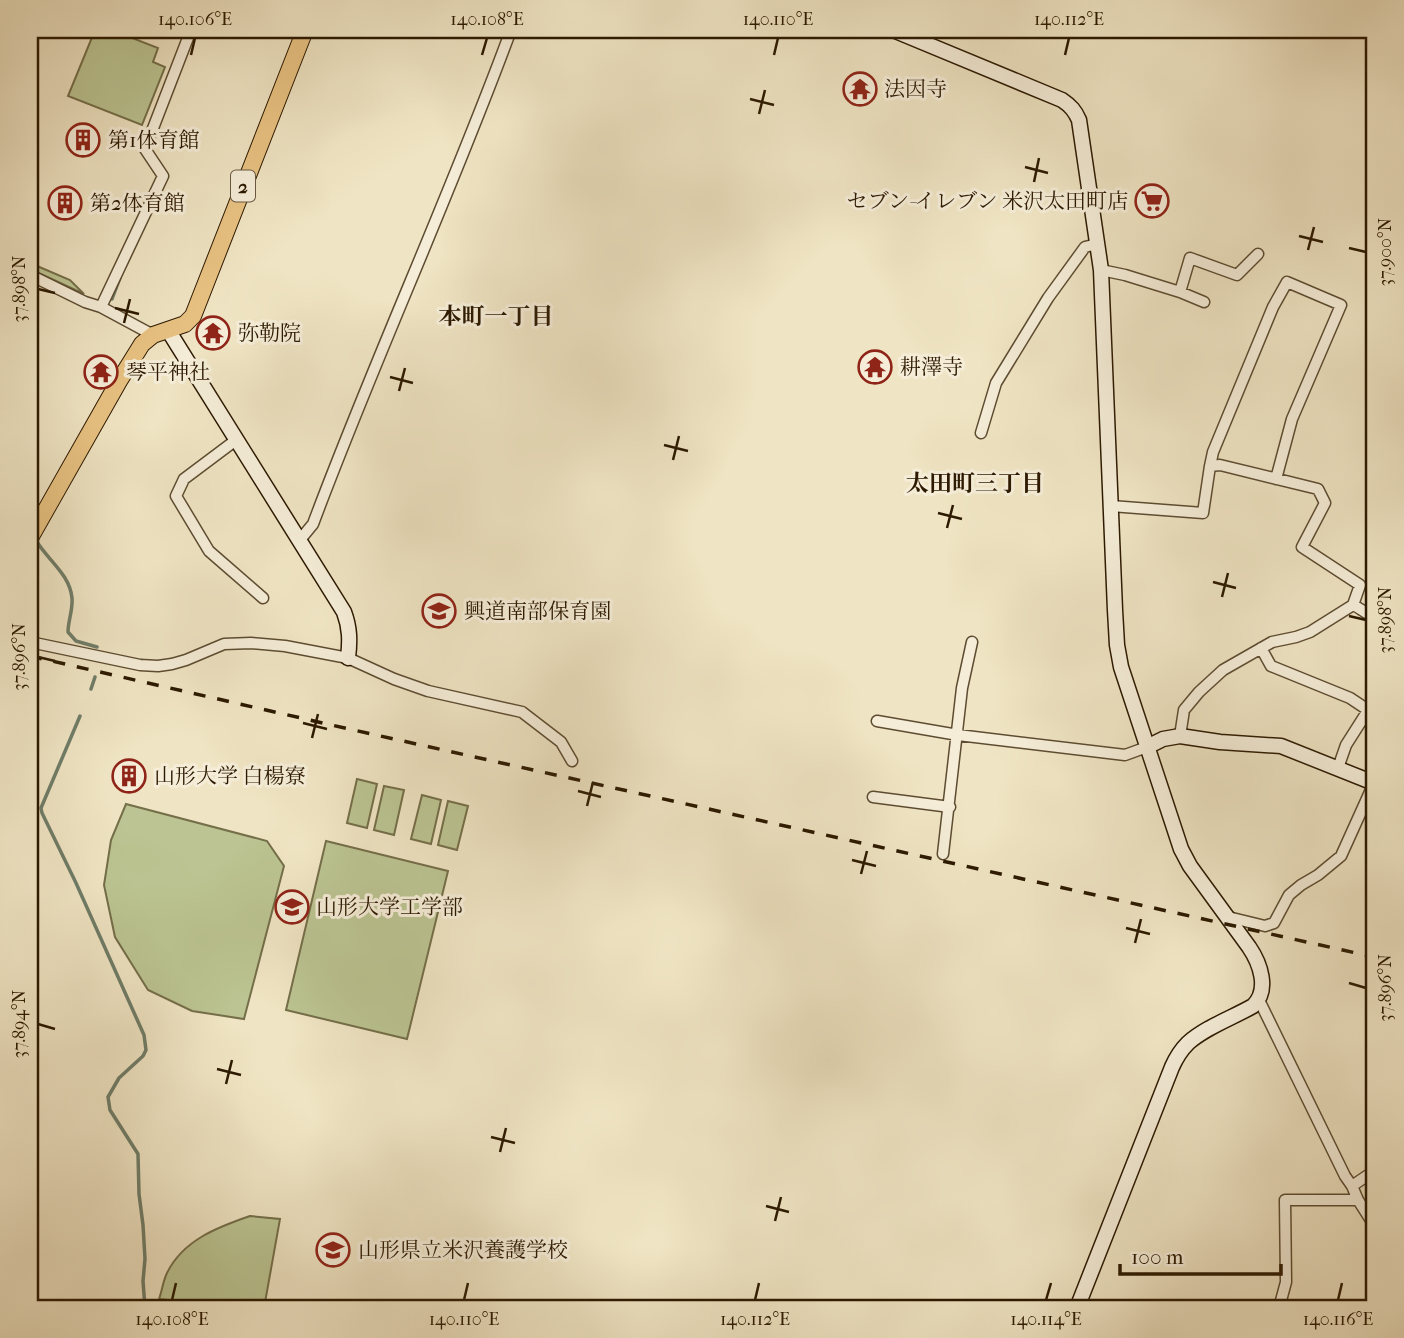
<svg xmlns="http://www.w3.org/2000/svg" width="1404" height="1338" font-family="'IM FELL French Canon','Noto Serif JP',serif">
	<rect width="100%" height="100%" fill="#efe4c3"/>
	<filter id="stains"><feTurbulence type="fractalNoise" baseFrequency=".00286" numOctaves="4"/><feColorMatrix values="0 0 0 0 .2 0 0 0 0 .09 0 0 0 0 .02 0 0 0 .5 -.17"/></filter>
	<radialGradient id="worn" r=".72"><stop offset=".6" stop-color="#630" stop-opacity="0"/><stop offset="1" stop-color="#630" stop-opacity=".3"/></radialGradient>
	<!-- green -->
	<path fill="#bbc492" stroke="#746e49" stroke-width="2" d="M95,30H112L158,48L153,62L165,67L142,125L68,96Z
		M30,263L70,280L84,294L30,269Z
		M357,779L377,784L367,828L347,823Z
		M384,786L404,790L394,835L374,830Z
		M422,795L441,800L431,844L411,839Z
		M448,801L468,806L457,850L438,845Z
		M126,804L267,841L284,866L244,1019L192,1011L148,990L115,937L104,885L111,840Z
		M326,841L448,871L407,1039L286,1010Z
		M250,1216L280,1219L264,1308H236L159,1299C162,1291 163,1281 167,1273C183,1240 218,1227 250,1216Z"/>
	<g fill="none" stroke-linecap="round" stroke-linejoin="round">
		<!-- stream -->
		<path stroke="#6f7d68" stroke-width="3.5" d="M112,299L120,278
			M37,542C49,561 70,575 72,598C73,610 68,621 68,632L76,641L97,647
			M91,689L95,677
			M80,716L41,808L42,813L76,883L144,1035L146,1050L143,1056L119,1078L108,1097L110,1110L138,1154L139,1194L143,1225L145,1259L143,1281L145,1308"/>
		<defs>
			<path id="street" d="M1101,270L1125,275L1180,292L1190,258L1237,275L1258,254
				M30,275L85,302L101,307L153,335
				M1180,292L1204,302
				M101,307L163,176L145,149L191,30
				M981,433L996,383L1048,298L1085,247L1097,244
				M236,440L184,479L176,496L209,551L263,598
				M1210,466L1213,452L1273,307L1287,282L1341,305L1292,419L1276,479
				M1111,506L1203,513L1210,466L1220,465L1318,489L1325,503L1302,547L1360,585L1353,605
				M299,541L313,524C375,358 450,196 511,30
				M30,642L140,665L158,666L172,664L186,660L224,644L251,643L285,646L348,658L394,679L428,691L522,712L561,742L572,761
				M1261,648L1271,666L1350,698L1368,710
				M877,721L958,735L1125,755L1147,747
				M1180,736L1184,710L1199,692L1223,670L1272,642L1296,637L1310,632L1353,605C1361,608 1365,614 1374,616
				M1338,768L1346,745L1374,701
				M873,797L950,807
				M943,854L962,688L972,642
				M1228,917L1265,926L1274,923L1289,895L1301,885L1318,875L1341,856L1374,783
				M1259,1000L1345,1176L1352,1186L1358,1200L1374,1225
				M1352,1186L1374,1171
				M1279,1308L1286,1282L1285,1200H1358"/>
			<path id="secondary" d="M893,30L1062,100C1071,106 1075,111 1079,120L1101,270L1115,610L1117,645L1121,667L1181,849L1190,866L1249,947C1260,963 1270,990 1253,1006C1232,1018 1206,1027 1188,1043C1181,1050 1176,1058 1172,1067L1077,1308
				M168,330L344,612C350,628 350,641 348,658
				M1147,747L1163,739L1180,736L1220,742L1281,746L1374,783"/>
			<path id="primary" d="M30,538L119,381L142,344L153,335L185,324L193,316L305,30"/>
		</defs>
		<!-- street casing -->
		<use href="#street" stroke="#5d4c31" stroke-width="13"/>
		<!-- secondary casing -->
		<use href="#secondary" stroke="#2c1900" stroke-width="17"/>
		<!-- primary casing -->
		<use href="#primary" stroke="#2c1900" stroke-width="18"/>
		<!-- street -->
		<use href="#street" stroke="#f5edd8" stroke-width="10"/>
		<!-- secondary -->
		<use href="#secondary" stroke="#f5edd8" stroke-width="14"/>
		<!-- primary -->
		<use href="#primary" stroke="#e8c282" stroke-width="16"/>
		<!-- rail -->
		<path stroke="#2c1900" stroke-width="3.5" stroke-dasharray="12 12" stroke-linecap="butt" d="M30,656L349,729L1374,957"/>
	</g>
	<!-- ticks -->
	<path fill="none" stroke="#2c1900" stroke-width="2.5" d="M191,55L195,38M482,55L487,38M774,55L778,38M1065,55L1069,38M750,99L774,105M759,114L765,90M1025,167L1048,173M1034,182L1039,158M1299,236L1323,242M1349,248L1366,252M1308,250L1314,227M38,289L55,293M115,308L139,314M124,323L130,299M390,377L413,383M399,391L405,368M664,445L688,451M673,460L679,436M938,513L962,519M947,528L953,505M1213,582L1236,588M1222,597L1228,573M1349,616L1366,620M38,657L55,661M303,723L327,729M312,738L318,714M578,791L601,797M587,806L593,782M852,860L876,866M861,874L867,851M1126,928L1150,934M1135,943L1141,919M1349,983L1366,988M38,1024L55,1029M217,1069L241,1075M226,1084L232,1060M491,1137L515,1143M500,1152L506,1128M766,1206L789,1212M775,1221L781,1197M172,1300L176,1283M464,1300L468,1283M755,1300L759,1283M1046,1300L1051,1283M1338,1300L1342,1283"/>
	<!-- icons -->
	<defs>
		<symbol id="temple-ring" viewBox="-11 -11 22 22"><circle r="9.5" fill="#f5edd8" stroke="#8f2418" stroke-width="1.5"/><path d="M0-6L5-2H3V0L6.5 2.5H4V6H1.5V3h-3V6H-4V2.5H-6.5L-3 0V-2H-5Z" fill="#8f2418"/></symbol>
		<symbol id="building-ring" viewBox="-11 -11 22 22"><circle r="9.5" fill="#f5edd8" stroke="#8f2418" stroke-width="1.5"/><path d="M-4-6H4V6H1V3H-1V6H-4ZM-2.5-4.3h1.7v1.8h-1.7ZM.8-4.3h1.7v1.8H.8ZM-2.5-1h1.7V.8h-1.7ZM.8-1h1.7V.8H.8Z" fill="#8f2418"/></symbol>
		<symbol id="supermarket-ring" viewBox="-11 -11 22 22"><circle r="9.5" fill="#f5edd8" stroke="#8f2418" stroke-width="1.5"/><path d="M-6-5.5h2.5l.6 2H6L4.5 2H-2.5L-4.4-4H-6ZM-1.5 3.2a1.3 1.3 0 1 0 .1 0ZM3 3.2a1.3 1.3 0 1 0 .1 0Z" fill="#8f2418"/></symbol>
		<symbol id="school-ring" viewBox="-11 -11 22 22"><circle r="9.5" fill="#f5edd8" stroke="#8f2418" stroke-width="1.5"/><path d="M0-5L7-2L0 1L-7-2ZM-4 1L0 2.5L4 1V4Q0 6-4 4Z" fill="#8f2418"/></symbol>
		<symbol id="university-ring" viewBox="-11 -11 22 22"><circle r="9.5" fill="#f5edd8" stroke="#8f2418" stroke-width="1.5"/><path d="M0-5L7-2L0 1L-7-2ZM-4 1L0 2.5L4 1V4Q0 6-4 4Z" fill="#8f2418"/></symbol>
	</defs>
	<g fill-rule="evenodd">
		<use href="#temple-ring" x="841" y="70" width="38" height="38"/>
		<use href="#building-ring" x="64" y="121" width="38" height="38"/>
		<use href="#supermarket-ring" x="1133" y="182" width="38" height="38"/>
		<use href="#building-ring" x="46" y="184" width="38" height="38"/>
		<use href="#temple-ring" x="194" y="314" width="38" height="38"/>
		<use href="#temple-ring" x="856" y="348" width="38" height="38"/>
		<use href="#temple-ring" x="82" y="353" width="38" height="38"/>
		<use href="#school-ring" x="420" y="592" width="38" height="38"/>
		<use href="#building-ring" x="110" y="757" width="38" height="38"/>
		<use href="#university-ring" x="273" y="888" width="38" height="38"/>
		<use href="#school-ring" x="314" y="1231" width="38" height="38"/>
	</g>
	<g text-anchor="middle" stroke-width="6" stroke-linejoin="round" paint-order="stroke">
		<!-- shield labels -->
		<rect fill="#f5edd8" stroke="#685941" stroke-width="2" x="231" y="170.5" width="24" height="31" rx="5"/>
		<g font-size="19" font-weight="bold" fill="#2c1900">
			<text x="243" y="193">2</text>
		</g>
		<!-- poi labels -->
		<g font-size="21" fill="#2c1900" stroke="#f5edd8" text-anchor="start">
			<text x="884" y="96">法因寺</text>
			<text x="108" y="147">第1体育館</text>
			<text x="1128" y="208" text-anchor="end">セブン-イレブン 米沢太田町店</text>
			<text x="90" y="210">第2体育館</text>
			<text x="238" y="340">弥勒院</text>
			<text x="900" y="374">耕澤寺</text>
			<text x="126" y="379">琴平神社</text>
			<text x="464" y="618">興道南部保育園</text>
			<text x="154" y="783">山形大学 白楊寮</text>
			<text x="316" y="914">山形大学工学部</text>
			<text x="358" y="1257">山形県立米沢養護学校</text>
		</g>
		<!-- neighbourhood labels -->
		<g font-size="23" font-weight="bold" fill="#2c1900" stroke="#f5edd8">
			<text x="496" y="324">本町一丁目</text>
			<text x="975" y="491">太田町三丁目</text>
		</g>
	</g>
	<!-- margin -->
	<rect width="1404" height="1338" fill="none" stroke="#efe4c3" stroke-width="77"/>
	<!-- scale -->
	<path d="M1120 1264v10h161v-10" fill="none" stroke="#2c1900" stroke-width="3.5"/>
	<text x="1131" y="1264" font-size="21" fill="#2c1900" stroke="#f5edd8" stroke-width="5" paint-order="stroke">100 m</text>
	<rect x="38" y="38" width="1328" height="1262" fill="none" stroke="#2c1900" stroke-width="2.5"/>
	<g font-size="18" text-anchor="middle" fill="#2c1900">
		<text x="195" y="25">140.106°E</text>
		<text x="487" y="25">140.108°E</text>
		<text x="778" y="25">140.110°E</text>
		<text x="1069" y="25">140.112°E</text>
		<text transform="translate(1385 252) rotate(-90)" y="6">37.900°N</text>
		<text transform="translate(19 289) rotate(-90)" y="6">37.898°N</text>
		<text transform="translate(1385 620) rotate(-90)" y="6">37.898°N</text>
		<text transform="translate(19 657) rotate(-90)" y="6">37.896°N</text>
		<text transform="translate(1385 988) rotate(-90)" y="6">37.896°N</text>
		<text transform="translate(19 1024) rotate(-90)" y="6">37.894°N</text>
		<text x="172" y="1325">140.108°E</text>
		<text x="464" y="1325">140.110°E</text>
		<text x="755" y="1325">140.112°E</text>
		<text x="1046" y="1325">140.114°E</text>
		<text x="1338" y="1325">140.116°E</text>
	</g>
	<rect width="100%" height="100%" filter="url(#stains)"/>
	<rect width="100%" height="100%" fill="url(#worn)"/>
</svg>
